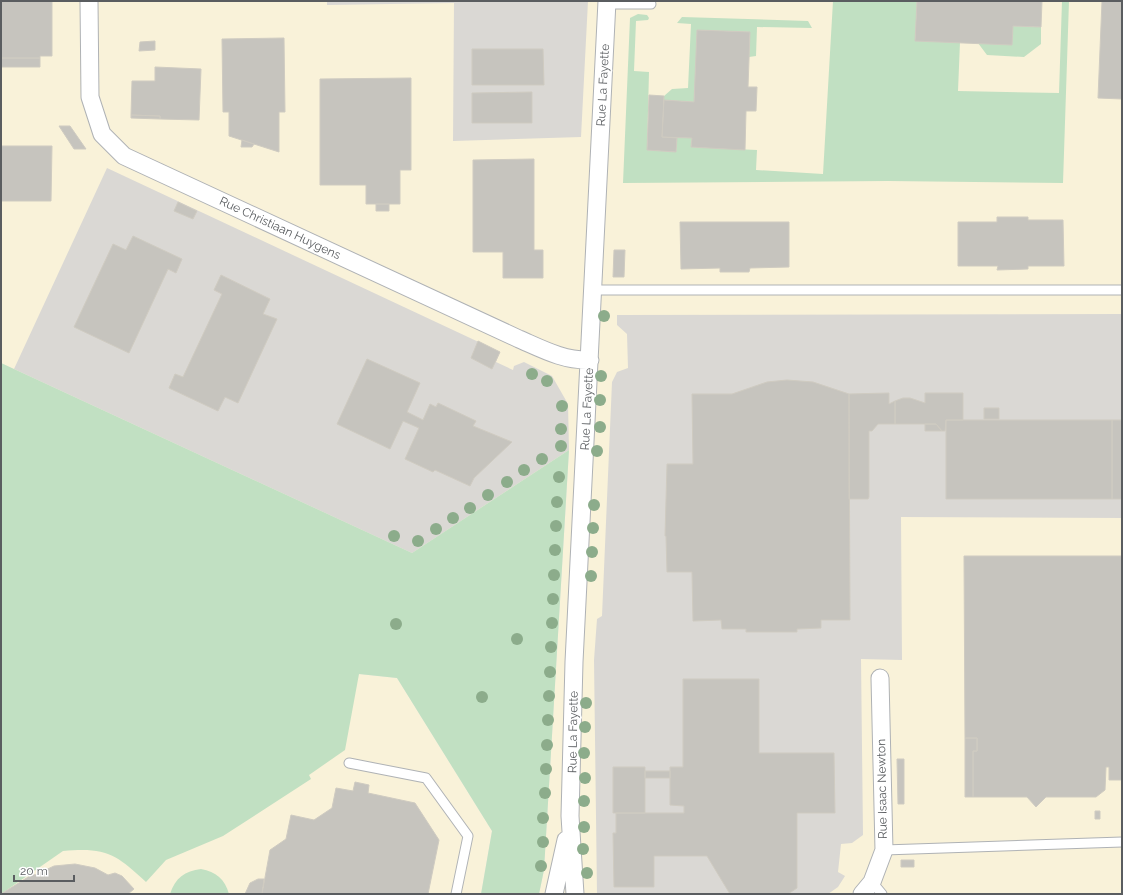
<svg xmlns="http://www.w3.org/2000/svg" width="1123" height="895" font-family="Raleway,sans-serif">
	<rect width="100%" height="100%" fill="#ebe9e2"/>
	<!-- commercial -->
	<path fill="#f9f2d9" d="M1,1H1122V894H539L544,870L569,451L412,553L1,363Z
		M359,674L397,678L492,831L481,894H2L10,839Z"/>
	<!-- industrial -->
	<path fill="#dad8d4" d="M327,1H588L581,137L453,141L454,3L327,5Z
		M107,168L500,352L496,362L513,370L514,366L524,362L552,376L568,404L569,450L412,553L14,369Z
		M1122,314V518L901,517L902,660L861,659L863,835L852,843L841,844L838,872L845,876L838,887L828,894H597L594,660L597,619L602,616L612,382L617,372L628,368L627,334L617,325V315Z"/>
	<!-- green -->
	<path fill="#c1e0c2" d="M833,1H917L915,40L960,42L958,91L1059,93L1062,1H1069L1063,183L888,181L623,183L630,18L638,14L647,15L649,18L648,20L636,21L634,71L649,72L647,150L676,152L677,137L692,138L691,147L757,150L756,170L823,174Z
		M682,17L808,21L812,28L757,27L756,56L749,57L750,32L698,30L694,102L664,100V96L672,89L688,88L691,24L677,23Z
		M1013,26L1041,27V44L1024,57L987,55L978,43Z
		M1,363L412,553L569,450L544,870L539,894H481L492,831L397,678L359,674L345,750L309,775L311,779L223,836L166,860L146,882C116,854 106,847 63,851L1,894Z
		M201,869C216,872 225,879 229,894H170C175,878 185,871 201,869Z"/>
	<!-- building -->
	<path fill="#c6c4be" stroke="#cfcbc1" d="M1,1H52V56H40V58H1Z
		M917,1H1042L1041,27L1013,26L1012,45L915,41Z
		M1102,1H1122V99L1098,98Z
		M697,30L750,32L748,87H757L756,111H746L745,150L691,147L692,138L662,137L664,100L694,102Z
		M284,38L285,112H279V152L229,136V112H223L222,39Z
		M155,41V50L139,51L140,42Z
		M472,49H543L544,85H472Z
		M1,58H40V67H1Z
		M155,67L201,69L199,120L160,119V116L131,115L132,81H155Z
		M411,78V170H400V204H366V185H320V79Z
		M532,92V123H472V93Z
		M649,95L664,96L662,137L677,138L676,152L647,150Z
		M131,115L160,116V119L131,118Z
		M59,126H70L86,149H74Z
		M242,140L254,144L252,147H241Z
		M1,146H52L51,201H1Z
		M534,159V250H543V278H503V252H473V160Z
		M178,202L197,211L193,219L174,211Z
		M376,204H389V211H376Z
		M997,217H1028V220H1063L1064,266H1028V269L997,270L998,266H958V222H997Z
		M680,222H789V267L750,268L749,272H720V268L681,269Z
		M133,236L182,259L176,273L168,269L129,353L74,327L113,244L126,250Z
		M614,250H625L624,277H613Z
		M221,275L270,299L263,314L277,319L238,403L225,397L218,411L169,388L175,374L183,377L222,294L214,290Z
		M478,341L500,352L492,369L471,358Z
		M367,359L420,383L407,412L423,420L430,404L436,407L438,403L476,421L473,426L512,442L474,478L470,486L435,470L433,472L405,459L419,428L403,421L390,449L337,424Z
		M787,380L813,382L849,394L850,620H821V628L797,629V632H746V629H722L721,620L693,621L692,572H667L666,536H665L667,464H693L692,394H732L767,382Z
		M889,393V404L895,401V424H878L872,431H869V497L868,499H849V394Z
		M925,393H963V420H946L945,431H942L936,424H895V401L903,398H910L925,403Z
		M984,408H999V419H984Z
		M946,420H1112V499H946Z
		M1112,420H1122V499H1112Z
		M925,424H936L942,431H925Z
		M964,556H1122V780H1109V767H1106L1105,790L1096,797H1046L1036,807L1027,797H973V751H977V738H965Z
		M683,679H759V753H834L835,813H797V888L788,894H730L707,856H654V887H614L613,833H616V813H684V806L670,805V767H683Z
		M965,738H977V751H973V797H965Z
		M897,759H904V804H898Z
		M613,767H645V813H613Z
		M645,771H670V778H645Z
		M355,782L369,785L368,793L415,803L439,840L428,894H262L270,850L286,839L291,815L314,820L332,808L336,788L353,791Z
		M1095,811H1100V819H1095Z
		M901,860H914V867H901Z
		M75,864L95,868L108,875L115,873L122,876L134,889L128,894H1L33,874L35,875L54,866Z
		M258,879H264L262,894H245L250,883Z"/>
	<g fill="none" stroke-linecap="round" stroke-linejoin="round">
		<defs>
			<path id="service" d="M607,4H651
				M594,290H1122
				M349,763L426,778L468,836L456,894
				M884,850L1122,842
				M872,882L882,894"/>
			<path id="minor" d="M89,1L90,97L102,134L124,156L519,339C542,349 564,361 590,360
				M554,894L566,840
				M575,894L570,816L574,662L607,1
				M862,894L872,882L884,850L880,678"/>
		</defs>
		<!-- service casing -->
		<use href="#service" stroke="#afb2b5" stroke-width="11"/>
		<!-- minor casing -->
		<use href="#minor" stroke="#afb2b5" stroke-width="19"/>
		<!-- service -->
		<use href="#service" stroke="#fff" stroke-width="9"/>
		<!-- minor -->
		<use href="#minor" stroke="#fff" stroke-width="17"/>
	</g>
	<!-- trees -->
	<g fill="#8cac8b">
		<circle cx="604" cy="316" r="6"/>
		<circle cx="532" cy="374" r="6"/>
		<circle cx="601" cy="376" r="6"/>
		<circle cx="547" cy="381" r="6"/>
		<circle cx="600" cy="400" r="6"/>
		<circle cx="562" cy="406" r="6"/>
		<circle cx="600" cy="427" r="6"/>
		<circle cx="561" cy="429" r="6"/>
		<circle cx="561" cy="446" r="6"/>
		<circle cx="597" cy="451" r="6"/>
		<circle cx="542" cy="459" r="6"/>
		<circle cx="524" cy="470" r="6"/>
		<circle cx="559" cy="477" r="6"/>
		<circle cx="507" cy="482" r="6"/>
		<circle cx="488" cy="495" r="6"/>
		<circle cx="557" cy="502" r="6"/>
		<circle cx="594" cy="505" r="6"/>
		<circle cx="470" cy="508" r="6"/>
		<circle cx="453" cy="518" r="6"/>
		<circle cx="556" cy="526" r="6"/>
		<circle cx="593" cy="528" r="6"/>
		<circle cx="436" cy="529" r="6"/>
		<circle cx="394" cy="536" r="6"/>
		<circle cx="418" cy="541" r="6"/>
		<circle cx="555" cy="550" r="6"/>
		<circle cx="592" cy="552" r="6"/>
		<circle cx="554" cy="575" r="6"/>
		<circle cx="591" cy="576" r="6"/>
		<circle cx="553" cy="599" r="6"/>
		<circle cx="552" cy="623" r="6"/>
		<circle cx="396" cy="624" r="6"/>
		<circle cx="517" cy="639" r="6"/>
		<circle cx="551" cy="647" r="6"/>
		<circle cx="550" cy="672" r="6"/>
		<circle cx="549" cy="696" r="6"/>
		<circle cx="482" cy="697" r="6"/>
		<circle cx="586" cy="703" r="6"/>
		<circle cx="548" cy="720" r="6"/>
		<circle cx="585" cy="727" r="6"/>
		<circle cx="547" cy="745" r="6"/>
		<circle cx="584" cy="753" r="6"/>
		<circle cx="546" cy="769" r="6"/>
		<circle cx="585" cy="778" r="6"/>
		<circle cx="545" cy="793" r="6"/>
		<circle cx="584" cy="801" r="6"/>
		<circle cx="543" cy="818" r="6"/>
		<circle cx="584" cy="827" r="6"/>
		<circle cx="543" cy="842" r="6"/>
		<circle cx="583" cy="849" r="6"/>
		<circle cx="541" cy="866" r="6"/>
		<circle cx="587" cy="873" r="6"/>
	</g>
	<g text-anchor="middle" stroke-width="3.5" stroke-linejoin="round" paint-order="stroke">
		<!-- street labels -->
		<g font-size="12" fill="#5a5d60" stroke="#fff">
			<text transform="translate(603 85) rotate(-87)" y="4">Rue La Fayette</text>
			<text transform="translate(280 228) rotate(25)" y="4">Rue Christiaan Huygens</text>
			<text transform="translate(587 409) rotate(-87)" y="4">Rue La Fayette</text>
			<text transform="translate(573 732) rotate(-89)" y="4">Rue La Fayette</text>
			<text transform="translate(882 789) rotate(-91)" y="4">Rue Isaac Newton</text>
		</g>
	</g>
	<!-- border -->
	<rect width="1123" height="895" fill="none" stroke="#5a5d60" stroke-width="4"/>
	<!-- scale -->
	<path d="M14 875v6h60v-6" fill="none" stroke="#5a5d60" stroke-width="2"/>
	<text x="20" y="875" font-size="12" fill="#5a5d60" stroke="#ffffff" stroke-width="3" paint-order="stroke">20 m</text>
</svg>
